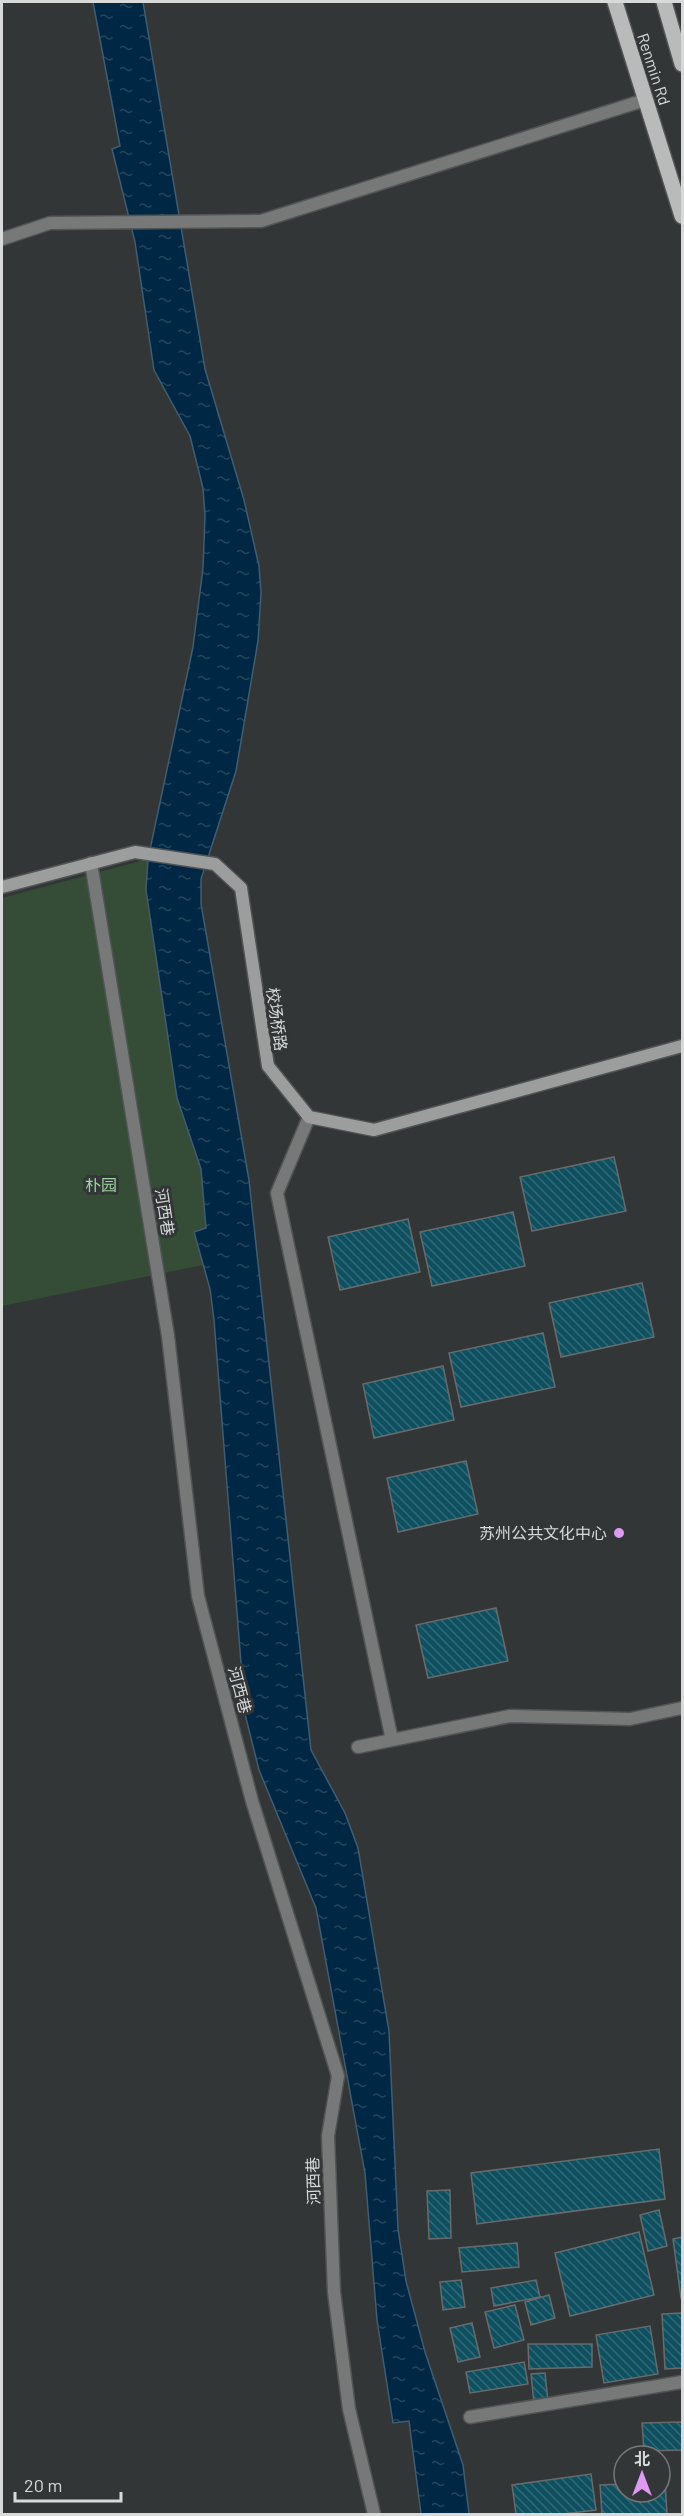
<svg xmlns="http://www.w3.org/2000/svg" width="684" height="2516" font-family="Barlow,'Noto Sans SC',sans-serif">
	<defs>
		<pattern id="water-ripples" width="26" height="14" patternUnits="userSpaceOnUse" patternTransform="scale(1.5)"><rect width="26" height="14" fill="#002844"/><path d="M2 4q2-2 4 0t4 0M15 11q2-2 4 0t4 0" fill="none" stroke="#24475e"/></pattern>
		<pattern id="building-back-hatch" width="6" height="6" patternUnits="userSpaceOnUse" patternTransform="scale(1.5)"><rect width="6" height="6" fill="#0f5060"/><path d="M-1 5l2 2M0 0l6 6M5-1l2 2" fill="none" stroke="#316976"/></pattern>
	</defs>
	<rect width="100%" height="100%" fill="#323636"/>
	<!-- green -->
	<path fill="#354c36" d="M148,859L146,890L150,920L177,1098L201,1169L206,1229L194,1232L203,1265L2,1306V898Z"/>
	<!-- water -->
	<path fill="url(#water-ripples)" stroke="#415d71" stroke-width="1.5" d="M93,2H143L205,369L244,500L259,566L261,593L258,641L236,771L201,879V904L249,1180L311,1750L345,1813L358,1848L389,2031L398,2229L406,2281L425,2352L463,2465L469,2514H421L409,2421L393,2423L377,2320L365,2173L316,1908L259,1770L245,1714L214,1320L210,1289L194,1232L206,1228L201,1169L177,1098L146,890L148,859L193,647L203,568L205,516L203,488L190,436L154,370L135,242L112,149L120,146Z"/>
	<!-- building -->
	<path fill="url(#building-back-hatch)" stroke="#686b6c" stroke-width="1.5" d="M614,1157L626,1211L532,1231L520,1177Z
		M513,1212L525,1266L432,1286L420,1232Z
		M408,1219L420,1272L340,1290L328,1237Z
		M642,1283L654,1337L561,1357L549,1303Z
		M543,1333L555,1387L461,1407L449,1353Z
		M443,1366L454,1420L374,1438L363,1384Z
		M466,1461L478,1514L398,1532L387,1478Z
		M496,1608L508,1661L428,1678L416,1625Z
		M659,2149L665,2199L477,2224L471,2173Z
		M450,2190L451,2238L429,2239L427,2191Z
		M659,2210L667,2246L648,2251L640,2215Z
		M639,2232L654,2295L570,2316L555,2253Z
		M682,2237V2298H681L673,2239Z
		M517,2243L519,2267L462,2272L459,2248Z
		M461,2280L465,2307L443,2310L440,2282Z
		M536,2280L540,2297L494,2306L491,2288Z
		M549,2295L555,2318L531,2325L525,2302Z
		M515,2305L524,2340L494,2348L485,2312Z
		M682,2313V2368L665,2369L662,2314Z
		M472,2323L480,2357L458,2362L450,2328Z
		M650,2326L658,2374L604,2383L596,2335Z
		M528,2344H592V2367L529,2369Z
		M524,2362L528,2384L470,2393L466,2372Z
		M545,2373L548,2402L534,2403L531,2374Z
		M682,2422V2450L644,2451L642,2423Z
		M591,2474L596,2510L563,2514H516L512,2485Z
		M660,2482H665L667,2514H602L600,2485L624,2484V2492H660Z"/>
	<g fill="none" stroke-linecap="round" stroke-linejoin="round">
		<defs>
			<path id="lane" d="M309,1117L277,1193L392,1740
				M358,1747L510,1716L630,1719L682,1708
				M470,2417L682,2382"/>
			<path id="street" d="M2,239L50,223L261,221L645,100
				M91,863L168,1336L198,1596L252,1801L338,2076L328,2136L334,2292L349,2409L374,2514"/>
			<path id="secondary" d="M2,887L135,852L215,864L241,888L268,1066L309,1117L374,1130L682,1046"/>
			<path id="primary" d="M615,2L682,216
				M664,2L682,64"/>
		</defs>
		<!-- lane casing -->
		<use href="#lane" stroke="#505454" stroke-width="15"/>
		<!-- street casing -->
		<use href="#street" stroke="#505454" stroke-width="15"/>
		<!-- secondary casing -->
		<use href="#secondary" stroke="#505454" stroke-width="15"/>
		<!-- primary casing -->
		<use href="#primary" stroke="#505454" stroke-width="18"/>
		<!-- lane -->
		<use href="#lane" stroke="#777978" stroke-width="12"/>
		<!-- street -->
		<use href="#street" stroke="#777978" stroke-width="12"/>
		<!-- secondary -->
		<use href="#secondary" stroke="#9c9e9d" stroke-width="12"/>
		<!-- primary -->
		<use href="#primary" stroke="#b8bbba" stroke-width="15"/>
	</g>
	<!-- markers -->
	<circle fill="#dd99f4" stroke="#323636" stroke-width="2" cx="619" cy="1533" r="6"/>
	<g text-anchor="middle" stroke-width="6" stroke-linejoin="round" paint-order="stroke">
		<!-- street labels -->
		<g font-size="16" fill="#d8dada" stroke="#323636">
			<text transform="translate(654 69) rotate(72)" y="6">Renmin Rd</text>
			<text transform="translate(277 1019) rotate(82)" y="6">校场桥路</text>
			<text transform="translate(165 1212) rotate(81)" y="6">河西巷</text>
			<text transform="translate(240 1690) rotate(75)" y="6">河西巷</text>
			<text transform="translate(313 2181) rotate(-92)" y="6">河西巷</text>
		</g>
		<!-- park labels -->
		<g font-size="16" fill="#9ad39c" stroke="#323636">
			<text x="101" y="1191">朴园</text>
		</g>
		<!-- poi labels -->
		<g font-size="16" fill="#d8dada" stroke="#323636" text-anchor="end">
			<text x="607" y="1539">苏州公共文化中心</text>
		</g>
	</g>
	<!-- border -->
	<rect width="684" height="2516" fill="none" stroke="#d8dada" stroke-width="6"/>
	<!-- north arrow -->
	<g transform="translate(642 2474)"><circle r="28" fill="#323636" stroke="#747878" stroke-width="1.5"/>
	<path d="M0-4.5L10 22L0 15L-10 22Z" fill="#dd99f4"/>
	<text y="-9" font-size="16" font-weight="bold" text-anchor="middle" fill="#d8dada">北</text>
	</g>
	<!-- scale -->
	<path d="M15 2492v9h106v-9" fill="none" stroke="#d8dada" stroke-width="3"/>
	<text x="24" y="2492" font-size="18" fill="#d8dada" stroke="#323636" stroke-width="4.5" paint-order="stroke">20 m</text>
</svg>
